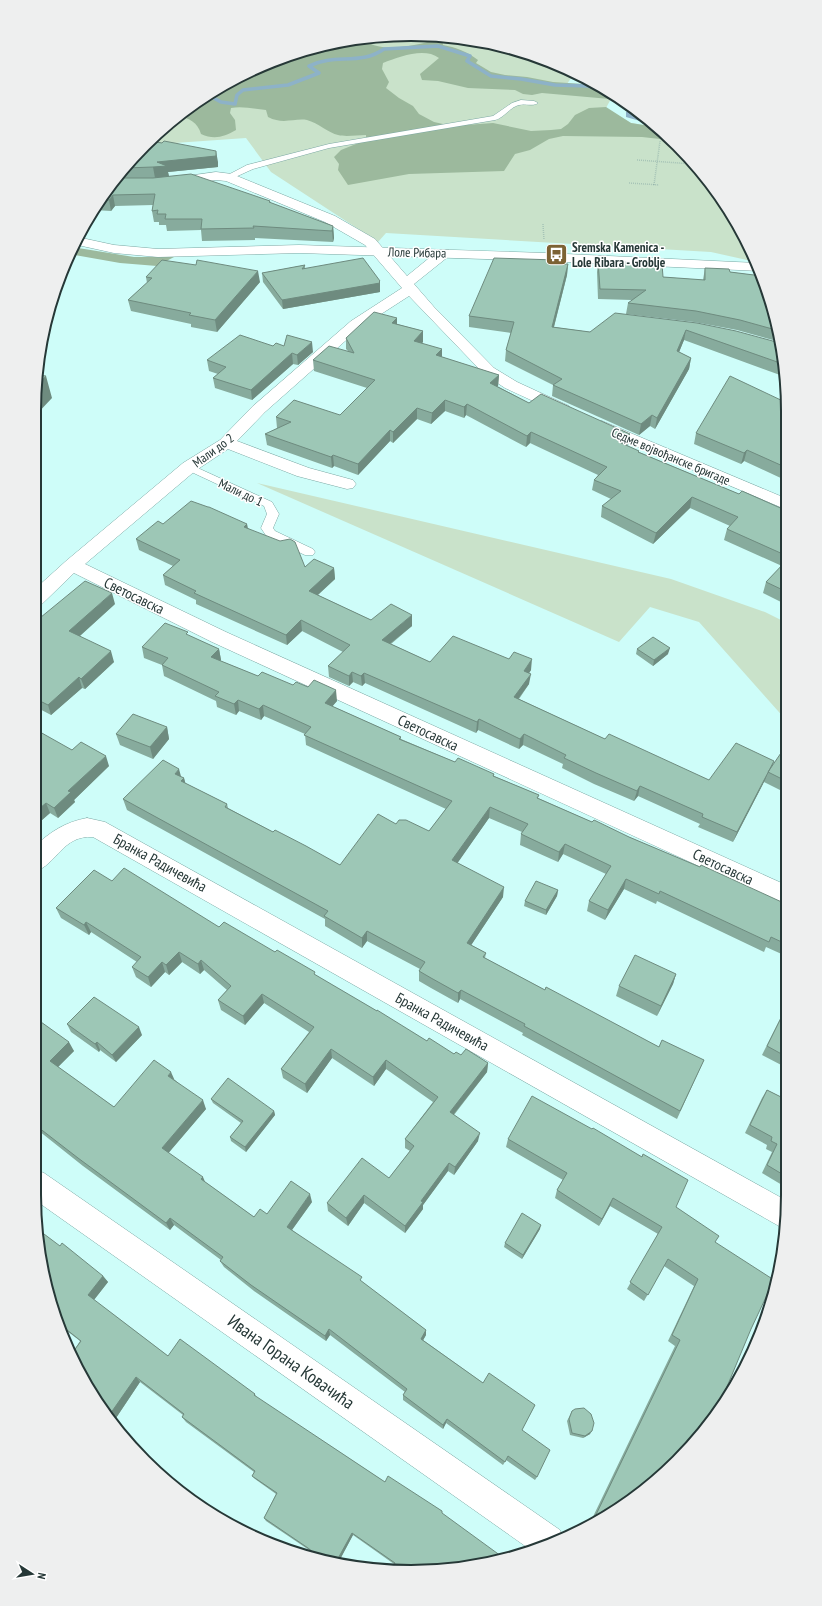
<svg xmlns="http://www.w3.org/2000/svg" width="822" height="1606" font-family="'PT Sans Narrow',sans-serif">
	<rect width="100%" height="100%" fill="#cefdf9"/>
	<!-- green -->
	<path fill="#c9e2ca" d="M435,35L508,47L575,72L567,84L613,95L606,108L631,123L656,127L710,182L756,262L711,252L386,233L378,242L271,172L246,138L146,145L162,128L222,85L290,54L362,37Z
		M257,483L671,579L765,612L785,622L786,720L699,622L650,607L619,642Z"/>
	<!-- forest -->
	<path fill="#9cb99d" d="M361,37C375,53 406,47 424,43C432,41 434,38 442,39L443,45C455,47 468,52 478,60L476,63L491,72L505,75L527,77L553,82L598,85L621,100L542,93L532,95L523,94L515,90L468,88L438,81L422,80L420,74L439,58C424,47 399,57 383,63L382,69L389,82L386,88L399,98L413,106L419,114L434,122L452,126L493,123L531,131L551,130L561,129L568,124L575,115L589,108L606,107L631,123L656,127L669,140L642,137L563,136L549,139L530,150L515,154L504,171L409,174L348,185L338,170L339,164L334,157L341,150L366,140V135C357,135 346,137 338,135C329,133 318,123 307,120C294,118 283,125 268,117L266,110C254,109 243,106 231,108L230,113L235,120L236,130C224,137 214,140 201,134C198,123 189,117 178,117L222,85L290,54Z
		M72,247L134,257H174L157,266L120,263L69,254Z"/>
	<!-- water -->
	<path fill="#8db2c8" d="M632,109H636L647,118L640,121L626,117V112Z"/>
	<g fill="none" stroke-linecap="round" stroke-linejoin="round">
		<!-- stream -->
		<path stroke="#8db2c8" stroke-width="3.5" d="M208,95L221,102L235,104L237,95L243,90L288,85L319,73L309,66C335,53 360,66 384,49L438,46L470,56L467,61L491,76L521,79L555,85L588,86L609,92"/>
		<defs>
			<path id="service" d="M521,100L534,101L538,103C532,107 526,103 519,105C510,107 504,118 495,120L329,148L253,169L231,179H225L224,177L247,165L329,144L493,116L512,103Z
				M189,464L272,502L279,514L273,528L275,531L313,549L315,552L313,555H305L267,537L261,528L267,514L264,506L185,469L184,467L185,465Z"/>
			<path id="minor" d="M216,172L232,174L335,216L375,239L407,276L439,250H449L451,253L449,256L414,284L434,307L494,368L517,382L569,406L571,409L569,412L563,414L557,412L505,388L484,374L409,296L361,327L265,412L237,441L309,468L353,480L356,484L353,488L347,489L297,476L228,449L195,471L85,564L226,632L786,885V906L212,642L74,573L42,604L35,605V589L66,561L183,463L220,440L253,406L351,321L402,288L365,245L325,222L226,181L216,180L173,186L169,185L167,182L169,179L173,178Z
				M602,421L785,498V509L596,429L594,426L596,423Z
				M87,818L105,822L787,1201L786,1230L93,837C62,835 58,864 34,872V847C50,832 65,822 87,818Z
				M34,1169L44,1173L560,1530L563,1538L528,1548L35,1200Z"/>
			<path id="tertiary" d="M77,237L114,245L158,249L299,245L545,253L757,263L760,271L545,261L299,253L158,257L114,253L73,244Z"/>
		</defs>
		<!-- service casing -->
		<use href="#service" stroke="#7ca8a4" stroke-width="1"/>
		<!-- minor casing -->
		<use href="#minor" stroke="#7ca8a4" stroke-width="1"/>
		<!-- tertiary casing -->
		<use href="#tertiary" stroke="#7ca8a4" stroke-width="1"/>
		<!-- path -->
		<path stroke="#82a4a2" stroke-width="1.5" stroke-dasharray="0.5 1.5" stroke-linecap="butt" d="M637,160L693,164
			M629,183L659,185
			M654,185L660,141
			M713,193H717
			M543,224L544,240"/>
		<!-- service -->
		<use href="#service" fill="#fff" fill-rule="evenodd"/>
		<!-- minor -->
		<use href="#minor" fill="#fff" fill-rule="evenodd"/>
		<!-- tertiary -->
		<use href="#tertiary" fill="#fff" fill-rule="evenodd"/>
	</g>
	<!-- wall -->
	<path fill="#87ab9d" d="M584,77L596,84L583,83Z
		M150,141L218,162V167L168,172L169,176L270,201L271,203L333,226L334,238L333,242L255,238V240L202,241L201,230L167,231L166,225H159V222H154L152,211L153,205L115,206L111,211L94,210L112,182Z
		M598,261L663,277L703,280L705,268L730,272L762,276L780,342L737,330L694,322L626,314L628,303L632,300L598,299L597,272Z
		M556,264H568L567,275L554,327L590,332L697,323L785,362V376L781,374L780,375L684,340L679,352L691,358L689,369L655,429L650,426L639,435L552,396L553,385L505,361L506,350L511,333L469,327V316Z
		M305,265V268L380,281V292L283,309L263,282L262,273Z
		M146,277L260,282L217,332L191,327V324L131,311L128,300L147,283Z
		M397,324L423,331V342L422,343L442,357L499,375L498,386H497L529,403L628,445L627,446L639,451V452L739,494L785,510V604L763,593L766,582L782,566L724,540L727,529L730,526L690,508L653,544L601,517L602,506L611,499L592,490L594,480L598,475L530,443L526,447L466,415L464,418L445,411L431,424L417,419L393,443L390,441L358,475L334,466L332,468L267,445L265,434L278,428H277L276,417L340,415L367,388L314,371L313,360L348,351L346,349V338Z
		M284,346L313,352L298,365L293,364L252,400L215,388L213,378L218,374L209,371L207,360Z
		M785,402V480L744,461L741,464L694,444L696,433Z
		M163,524H247L248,528L305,567L334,568L335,579L318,595L371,620L412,626L391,644L430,662L531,670L529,673V684L519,699L605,739L709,780L774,761L771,769L786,752V793L764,782L765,780L733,842L698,827L700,824L638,796L634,801L594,784L562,768L563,764L523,745L519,749L478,730L476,733L365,683L362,686L353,682L349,686L329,677L328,666L343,652L302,631L287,645L196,604V600L165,585L163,575L173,566L139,550L136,539Z
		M115,604L80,636L114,662L85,689L82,688L51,715L34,706L35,622Z
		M189,636L219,649L221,660V661L258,676L293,685L337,701L332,706L401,737V739L455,762L494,774V776L539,795L538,798L592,822L629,837L786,904V956L766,947L764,952L657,901L656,904L624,889L605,920L587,911L589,901L606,874L563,854L558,862L520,845L521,834L522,832L489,818L457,863L503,897L471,945L486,953L485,958L545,990L659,1047L704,1060L677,1119L522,1035L523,1033L460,999L458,1003L431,988L419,981V971L420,969L367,941L362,948L325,926V919L127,810L123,799L181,777L184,778L185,783L227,804L228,808L273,832L340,865L396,824L429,831L446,809L306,745L305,734L264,716L261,720L239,711L236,715L217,707L216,701L164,676L162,665L144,658L142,647Z
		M637,649L668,654L653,666L636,654Z
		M167,727L169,739L153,759L120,745L116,734Z
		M34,736L72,750L109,766L74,800L75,802L58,818L50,813L34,827Z
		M786,818V828L782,826Z
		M112,881L219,927L275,952L315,975L427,1041L454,1054L488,1063L487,1072L454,1115L478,1141L454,1175L448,1171L423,1205V1209L405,1233L364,1203L348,1226L328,1211L327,1203L389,1178L410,1151L405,1148V1139L433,1102L386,1069L374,1086L332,1058L307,1093L283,1078L281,1069L309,1032L264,1003L245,1025L221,1010L218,1000L227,990L204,970L200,974L182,962L169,975L165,972L151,987L136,977L132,967L137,962L91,932L89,935L61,918L56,908Z
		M558,890L557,896L546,915L524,906L525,901Z
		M676,974L673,984L657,1016L616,996L619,986Z
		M787,1005V1068L762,1055Z
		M34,1017L74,1051L58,1067L114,1107L175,1080L206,1109L168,1153L205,1182L254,1217L267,1214L312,1202L292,1230L426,1330V1335L423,1340L483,1383L535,1405L522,1430L537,1477L535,1480L506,1460L503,1465L446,1423L443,1429L403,1400V1395L405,1392L330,1335L326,1341L254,1291L224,1267L220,1261L221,1260L174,1225L170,1230L83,1166L34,1127Z
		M67,1024L142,1035L116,1062L100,1050L99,1052L71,1032Z
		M767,1090L787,1100V1188L762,1173L772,1152L766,1149L767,1145L745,1133L762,1098Z
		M211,1099L274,1111L275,1115L246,1152L231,1141L230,1137L241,1123L213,1103Z
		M508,1139L676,1207L715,1242L678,1461L589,1525L675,1346L668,1341L694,1286L664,1266L644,1301L627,1289L658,1234L610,1206L599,1226L555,1198L557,1190L563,1180L506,1147Z
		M540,1229L522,1259L504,1247L505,1243Z
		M103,1276L108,1282L94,1300L168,1356L255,1394L256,1397L385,1482L442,1511L394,1564L353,1535L337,1565L322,1560L309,1550L266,1521L264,1518L276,1494L255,1479L252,1476L254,1472L186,1422L182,1417L183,1415L140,1382L112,1424L73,1352L80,1341L58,1324L54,1316Z
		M572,1411L590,1434L583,1438L570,1435L567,1421Z"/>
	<!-- shaded-wall -->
	<path fill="#6e8b7f" d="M216,151L218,162V167L168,172L169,177L155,178L153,167L157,162Z
		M113,195L115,206L111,211L109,200Z
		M333,226L334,238L333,242L332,231Z
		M568,264L567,275L551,338L552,327Z
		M258,271L260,282L217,332L215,320Z
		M380,281V292L283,309L282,300Z
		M397,318V329L392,323Z
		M686,330L684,340L675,362L677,351Z
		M423,331V342L414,351V341Z
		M312,342L313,352L298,365L297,355Z
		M442,349V359L436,355Z
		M292,353L293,364L252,400L251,390Z
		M691,358L689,369L655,429L657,418Z
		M499,375L498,386L489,394L490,383Z
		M46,376L52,398L35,416V388Z
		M445,400V411L431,424L432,413Z
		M467,404L466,415L464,418V407Z
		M417,408V419L393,443V432Z
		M652,415L650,426L639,435L641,424Z
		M390,430V441L358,475V464Z
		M531,432L530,443L526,447L527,436Z
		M630,434L628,445L617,453L619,442Z
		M747,450L744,461L741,464L744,453Z
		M333,455L334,466L332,468L331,457Z
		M692,497L690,508L653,544L656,533Z
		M247,524L248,535L244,527Z
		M334,568L335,579L310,602L309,591Z
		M112,593L115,604L73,642L69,631Z
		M412,615V626L382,650V640Z
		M301,620L302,631L287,645L286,635Z
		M670,648L668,654L653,666L654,660Z
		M219,649L221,660L213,668L211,657Z
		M111,651L114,662L85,689L81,679Z
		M532,659L531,670L523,682L524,671Z
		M352,672L353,682L349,686V676Z
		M364,673L365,683L362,686L361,676Z
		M531,674L529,684L512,707L514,697Z
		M79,677L82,688L51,715L48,705Z
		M336,690L337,701L326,714L325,703Z
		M238,700L239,711L236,715L234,704Z
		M263,705L264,716L261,720L259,709Z
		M479,719L478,730L476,733L477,722Z
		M167,727L169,739L153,759L150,747Z
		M524,734L523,745L519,749L520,739Z
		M106,756L109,766L74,800L75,802L58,818L54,808L68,791Z
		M774,761L770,772H768L765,780L733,842L737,832Z
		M179,769L182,780L175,774Z
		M184,778L187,789L181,781Z
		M640,786L638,796L634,801L637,791Z
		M46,803L50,813L34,827V813Z
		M490,807L489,818L452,871V860Z
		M565,844L563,854L558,862L559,852Z
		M626,879L624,889L605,920L608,910Z
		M504,887L503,897L466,953L467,943Z
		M558,890L557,896L546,915V910Z
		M35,906L40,917L34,923V907Z
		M86,922L91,932L89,935L84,925Z
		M367,931V941L362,948V938Z
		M179,952L182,962L169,975L166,965Z
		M201,960L204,970L200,974L198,964Z
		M162,962L165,972L151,987L148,977Z
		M676,974L673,984L657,1016L661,1006Z
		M461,990L460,999L458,1003V993Z
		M262,994L264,1003L245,1025L243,1016Z
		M139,1027L142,1035L116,1062L112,1055Z
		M69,1042L74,1051L55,1070L50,1061Z
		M97,1042L100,1050L99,1052L95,1044Z
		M331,1049L332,1058L307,1093L305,1084Z
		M386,1060V1069L374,1086L373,1077Z
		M488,1063L487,1072L449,1120L450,1112Z
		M171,1072L175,1081L168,1076Z
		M203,1100L206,1109L166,1156L162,1148Z
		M274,1111L275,1115L246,1152L245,1147Z
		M480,1133L478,1141L454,1175L455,1167Z
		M449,1163L448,1171L423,1205V1209L405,1233V1226L421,1201Z
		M203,1177L206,1184L201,1179Z
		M310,1194L312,1202L289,1234L287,1227Z
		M364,1195V1203L348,1226L346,1218Z
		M613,1198L610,1206L599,1226L602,1219Z
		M170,1218L174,1225L170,1230L166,1223Z
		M541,1225L540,1229L522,1259L523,1255Z
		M103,1276L108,1282L93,1301L88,1295Z
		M329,1329L330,1335L326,1341L325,1336Z
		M426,1330V1335L421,1344V1339Z
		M136,1377L140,1382L112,1424L108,1417Z
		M447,1419L446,1423L443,1429V1425Z
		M592,1431L590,1434L583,1438L585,1436Z
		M352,1533L353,1535L337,1565L335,1564Z"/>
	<!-- building -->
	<path fill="#9dc7b6" stroke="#6e8b7f" d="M150,141L162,143L164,141L216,151V156L157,162L167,166L153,167L125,168Z
		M191,174L270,201L269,202L333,226L332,231L253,226L254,228L201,229L202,219H165L166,214H157L158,210L152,211L155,194L113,195L109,200L101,199L112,182L115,178H153Z
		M363,258L380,281L379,282L380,283L282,300L262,273L305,265L302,269Z
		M494,258L556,260V264H568L552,327L590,332L615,313L697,323L736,331L780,343L785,364L784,363L783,364L686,330L677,351L691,358L657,418L652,415L641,424L553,385L562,379L506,350L514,322L469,316Z
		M162,260L196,265L197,260L258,271L215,320L189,315L191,313L128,300L152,278L146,277Z
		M598,261L662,264L663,277L705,280V268L729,269L730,272L762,276L776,330L740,320L696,311L628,303L646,290L600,289Z
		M374,312L397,318L392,323L423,331L414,341L442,349L436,355L499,375L490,383L529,403L541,394L630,434L619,442L639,451L638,452L739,494L742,491L785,510V555L727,529L738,517L692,497L656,533L602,506L621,491L594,480L607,467L531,432L527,436L467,404L464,407L445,400L432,413L417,408L393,432L390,430L358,464L333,455L331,457L265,434L291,422L276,417L294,400L340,415L375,380L313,360L329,346L354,353L346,338Z
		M240,335L273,346L276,343L284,346L287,335L312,342L297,355L292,353L251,390L213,378L226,367L207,360Z
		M37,375L46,376L35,388V387Z
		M730,376L785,402V467L747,450L744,453L696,433Z
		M191,501L208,507H209L247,524L244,527L280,541L290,539L295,542L305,567L314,559L334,568L309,591L371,620L391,604L412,615L382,640L430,662L453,636L509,659L514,652L532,659L524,671L531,674L514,697L605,739L609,734L709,780L736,743L774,761L737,832L702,817L703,814L640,786L637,791L596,773L564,758L566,755L524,734L520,739L479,719L477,722L364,673L361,676L352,672L349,676L328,666L350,645L301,620L286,635L194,593L196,591L163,575L180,560L136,539L158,521L163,524Z
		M785,562V591L766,582Z
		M85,581L112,593L69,631L111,651L81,679L79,677L48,705L34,698L35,622Z
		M165,623L188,632L186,634L219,649L211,657L258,676L262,672L293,685L296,682L308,687L314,680L336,690L325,703L401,737L399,739L455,762L458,758L494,774L493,776L539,795L537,798L592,822L594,820L629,837L700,867L701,865L786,904V944L771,937L769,942L660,891L659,894L626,879L608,910L589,901L611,866L565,844L559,852L521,834L528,824L490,807L452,860L504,887L467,943L486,953L483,957L545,990L546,987L659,1047L662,1040L704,1060L680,1111L524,1026L525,1024L461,990L458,993L431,978L419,971L425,962L367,931L362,938L324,916L328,911L123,799L163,760L179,769L175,774L184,778L181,781L227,804L225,807L273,832L275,830L306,846L340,865L378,814L396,824L399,820H406L429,831L452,801L304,735L311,727L263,705L259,709L238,700L234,704L215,696L219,692L162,665L168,658L142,647Z
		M653,637L670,648L654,660L637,649Z
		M133,714L167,727L150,747L116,734Z
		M40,732L72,750L81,742L106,756L68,791L71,792L54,808L46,803L34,813V736Z
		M783,750L786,752V781L768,772Z
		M124,868L219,927L224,922L275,952L277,950L315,972L314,974L377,1011V1010L427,1041L429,1038L454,1054L456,1052L461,1055L466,1049L488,1063L450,1112L480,1133L455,1167L449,1163L421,1201L423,1202L405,1226L364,1195L346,1218L327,1203L362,1158L389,1178L414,1146L405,1139L438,1097L386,1060L373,1077L331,1049L305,1084L281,1069L314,1027L262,994L243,1016L218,1000L231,986L201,960L198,964L179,952L166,965L162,962L148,977L132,967L141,957L86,922L84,925L56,908L94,870L112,881Z
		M536,881L558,890L546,910L525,901Z
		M635,955L676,974L661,1006L619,986Z
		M94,997L139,1027L112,1055L97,1042L95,1044L67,1024Z
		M787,1006V1057L767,1046Z
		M34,1017L69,1042L50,1061L114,1107L154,1060L171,1072L168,1076L203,1100L162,1148L203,1177L201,1179L254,1217L260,1209L267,1214L291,1181L310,1194L287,1227L362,1277L360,1280L426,1330L421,1339L483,1383L489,1373L535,1405L522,1430L550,1450L537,1477L508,1456L505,1462L447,1419L443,1425L403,1395L407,1389L329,1329L325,1336L251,1285L220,1261L223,1257L170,1218L166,1223L78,1158L34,1124Z
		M228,1078L274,1111L245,1147L230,1137L243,1121L211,1099Z
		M767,1090L787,1100V1177L767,1165L777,1144L771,1141L772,1137L750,1125Z
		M532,1096L592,1129L593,1128L642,1157L643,1154L688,1180L676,1207L719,1236L715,1242L774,1280L751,1329L721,1401L678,1461L592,1523L680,1340L672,1335L698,1279L668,1259L648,1295L630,1282L662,1227L613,1198L602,1219L557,1190L567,1173L508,1139Z
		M522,1213L541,1225L523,1255L505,1243Z
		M40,1231L60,1246L62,1243L103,1276L88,1295L168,1356L180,1339L255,1394L254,1395L385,1482L388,1476L442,1511V1513L501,1556L460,1569L393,1567L395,1563L352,1533L335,1564L324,1561L308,1548L264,1518L277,1493L252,1476L255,1471L182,1417L184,1414L136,1377L108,1417L73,1352L81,1341L57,1322L54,1316Z
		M584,1408L591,1414L594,1423L592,1431L585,1436L572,1433L569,1419L572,1411L575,1409Z"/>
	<!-- icons -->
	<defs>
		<symbol id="bus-square" viewBox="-11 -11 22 22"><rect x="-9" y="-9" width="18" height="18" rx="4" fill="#7c6234" stroke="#fff"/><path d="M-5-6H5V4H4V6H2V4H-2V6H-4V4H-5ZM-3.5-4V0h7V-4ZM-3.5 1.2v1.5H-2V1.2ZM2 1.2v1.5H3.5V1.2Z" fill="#fff"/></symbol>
	</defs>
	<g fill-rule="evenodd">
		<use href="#bus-square" x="544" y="242" width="25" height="25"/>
	</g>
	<g text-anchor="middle" stroke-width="3" stroke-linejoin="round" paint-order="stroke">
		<!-- far-poi labels -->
		<g font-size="13" font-weight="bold" fill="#263837" stroke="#fff" text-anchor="start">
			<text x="572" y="252">Sremska Kamenica -<tspan x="572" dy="15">Lole Ribara - Groblje</tspan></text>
		</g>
		<!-- far-street labels -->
		<g font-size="13" fill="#263837" stroke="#fff">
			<text transform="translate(417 252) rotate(1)" y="5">Лоле Рибара</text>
			<text transform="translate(213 450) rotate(-36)" y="5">Мали до 2</text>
			<text transform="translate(671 456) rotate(23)" y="5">Седме војвођанске бригаде</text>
			<text transform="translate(241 492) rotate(25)" y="5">Мали до 1</text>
		</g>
		<!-- street labels -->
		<g font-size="15" fill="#263837" stroke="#fff">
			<text transform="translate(134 596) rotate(26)" y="5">Светосавска</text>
			<text transform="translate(428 733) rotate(25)" y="5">Светосавска</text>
			<text transform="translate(160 863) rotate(29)" y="5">Бранка Радичевића</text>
			<text transform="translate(723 867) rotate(25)" y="5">Светосавска</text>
			<text transform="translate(442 1022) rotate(29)" y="5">Бранка Радичевића</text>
		</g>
		<!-- near-street labels -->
		<g font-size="18" fill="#263837" stroke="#fff">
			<text transform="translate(291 1362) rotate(35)" y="6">Ивана Горана Ковачића</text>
		</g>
	</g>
	<!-- crop -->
	<path d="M0 0H822V1606H0ZM411 41H411A370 370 0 0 1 781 411V1195A370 370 0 0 1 411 1565H411A370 370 0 0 1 41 1195V411A370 370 0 0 1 411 41Z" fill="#eeefef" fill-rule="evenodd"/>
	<path fill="none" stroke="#263837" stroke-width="2" d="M411 41H411A370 370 0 0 1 781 411V1195A370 370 0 0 1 411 1565H411A370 370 0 0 1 41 1195V411A370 370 0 0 1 411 41Z"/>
	<!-- north arrow -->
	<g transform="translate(32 1574) rotate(102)" stroke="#ffffff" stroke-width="3" paint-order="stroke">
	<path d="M0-3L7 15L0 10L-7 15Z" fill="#263837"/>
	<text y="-6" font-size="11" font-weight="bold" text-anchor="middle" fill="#263837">N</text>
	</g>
</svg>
